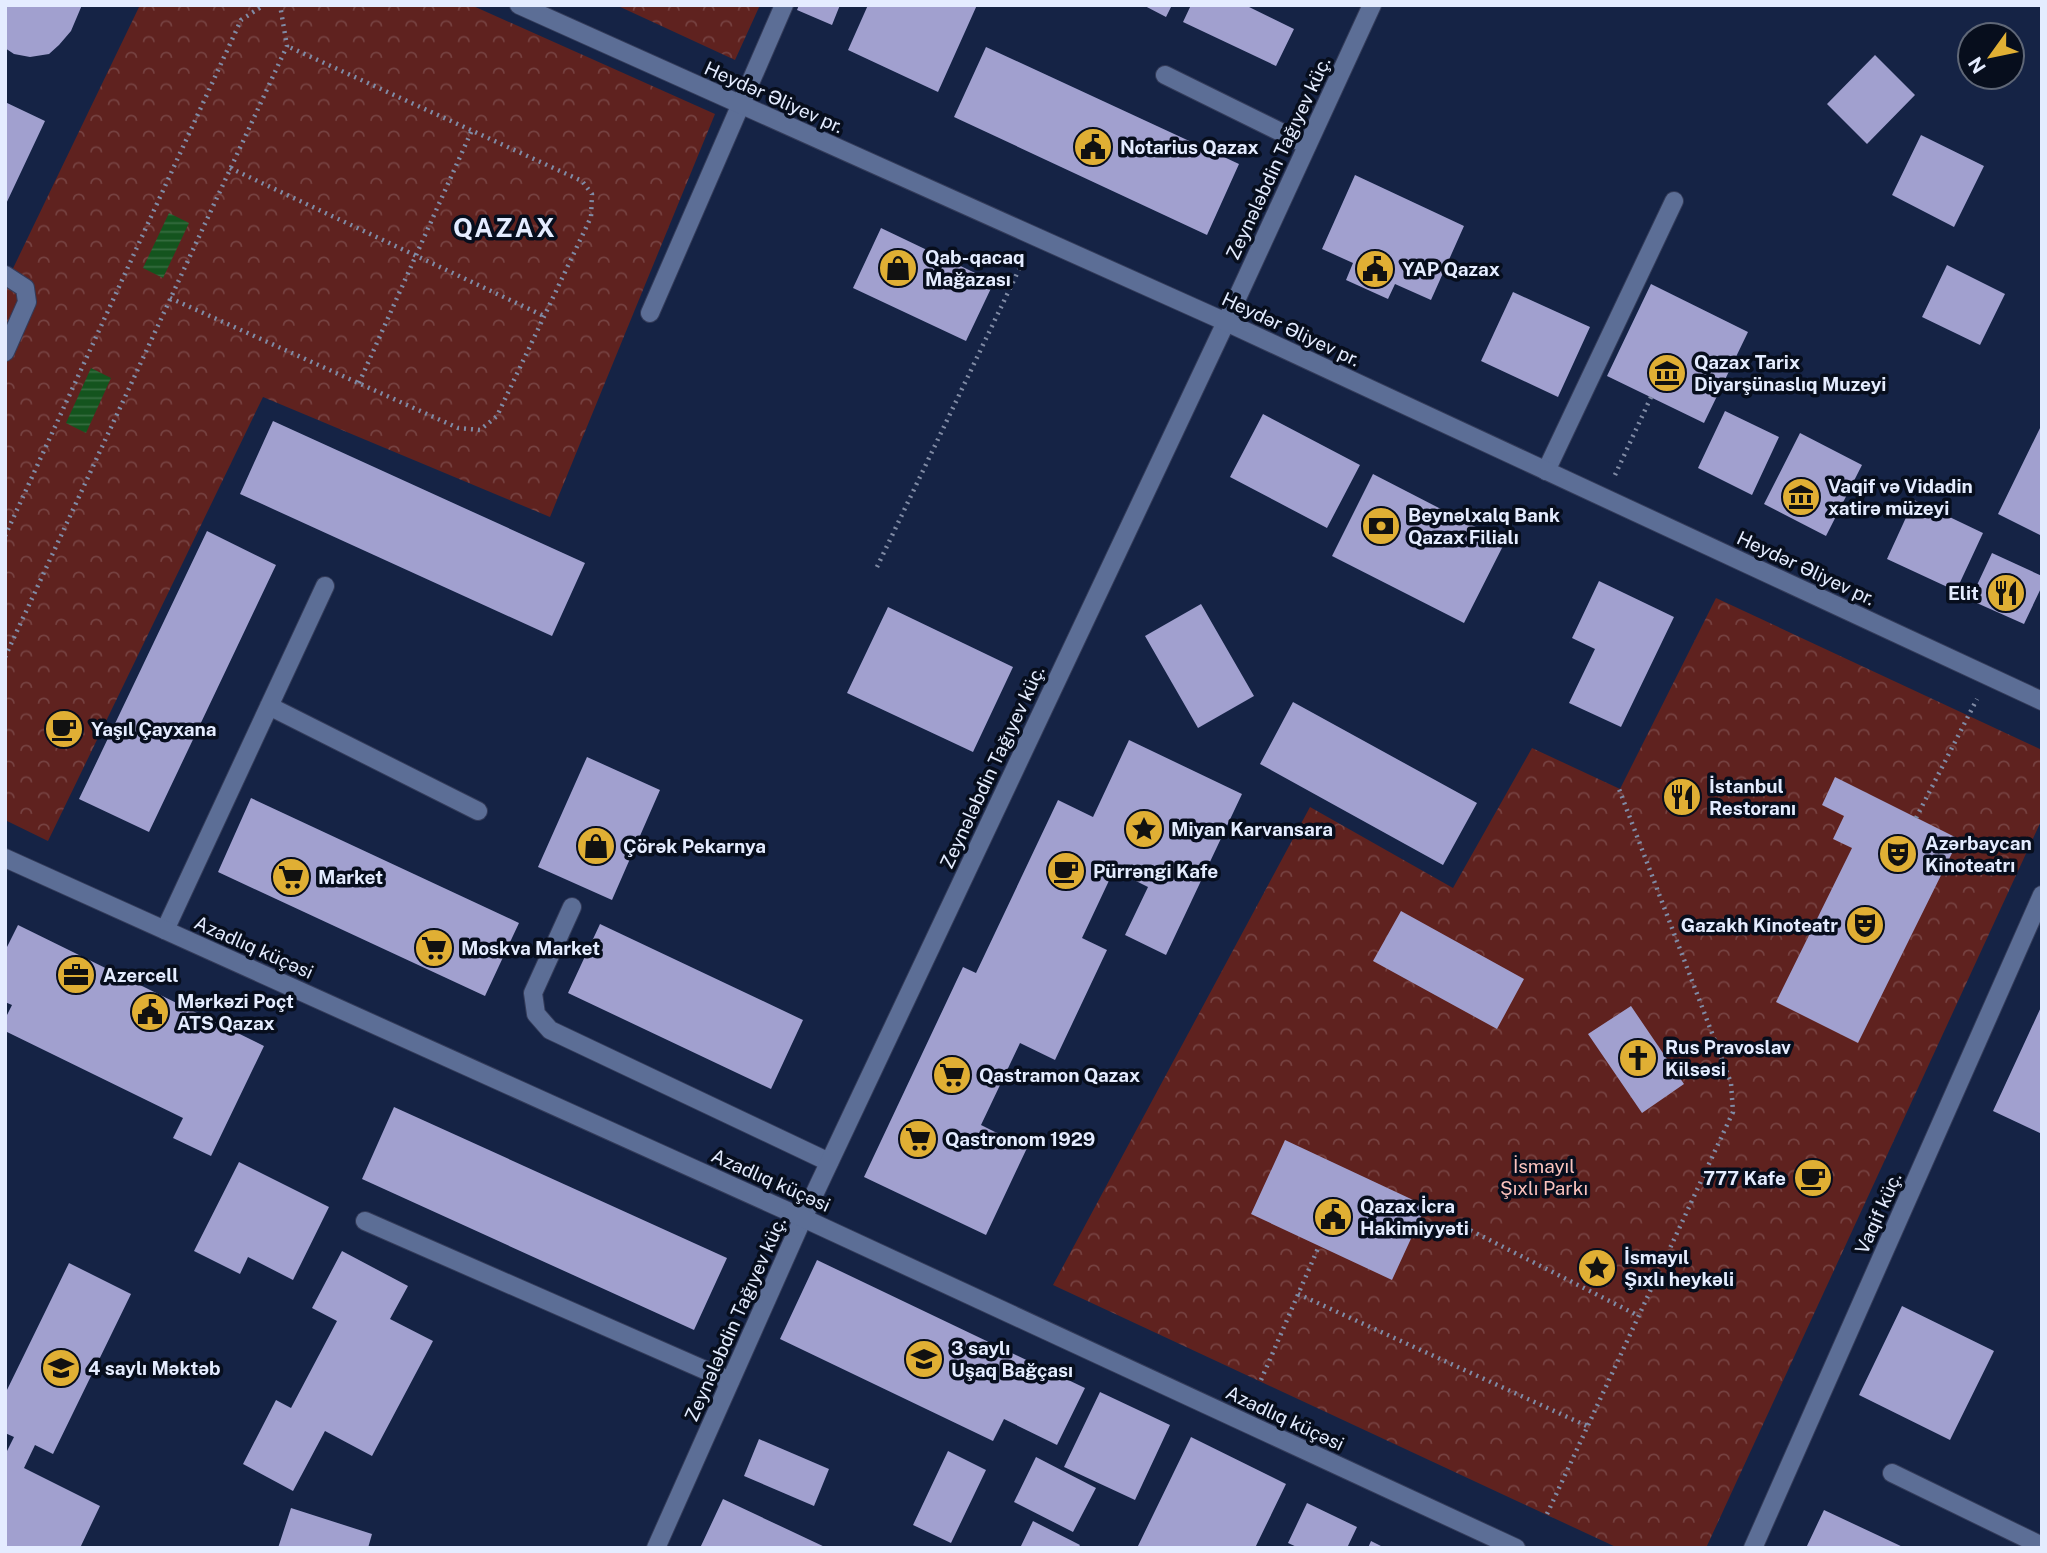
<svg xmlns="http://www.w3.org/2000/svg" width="2047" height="1553" font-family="'Public Sans',sans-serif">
	<defs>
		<pattern id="park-crowns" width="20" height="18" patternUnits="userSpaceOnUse" patternTransform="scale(1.75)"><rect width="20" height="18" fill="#5f221f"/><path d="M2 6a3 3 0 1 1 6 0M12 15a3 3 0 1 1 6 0" fill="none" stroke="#764241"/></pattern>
		<pattern id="water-rules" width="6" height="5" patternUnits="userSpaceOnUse" patternTransform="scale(1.75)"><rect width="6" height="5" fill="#14541e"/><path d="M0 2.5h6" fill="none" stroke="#366d40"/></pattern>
	</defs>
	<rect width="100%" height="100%" fill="#152345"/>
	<!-- park -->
	<path fill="url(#park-crowns)" d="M140,5H471L715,114L550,517L263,397L48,841L5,820V285Z
		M616,5H760L735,60Z
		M1716,598L2042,750V819L1706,1548H1618L1053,1285L1310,807L1453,888L1532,748L1620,789Z"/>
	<!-- water -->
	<path fill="url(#water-rules)" d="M169,213L189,223L163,278L143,268Z
		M91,368L111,378L86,433L66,423Z"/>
	<!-- building -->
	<path fill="#a1a0cf" d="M5,5H82L71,31L59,45L49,54L30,57L14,54L5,48Z
		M799,5H840L832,25L797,10Z
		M868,5H977L938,92L848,50Z
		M1143,5H1172L1166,17Z
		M1191,5H1245L1294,29L1276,66L1183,22Z
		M986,47L1239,164L1207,235L954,117Z
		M1875,55L1915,95L1867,144L1827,104Z
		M5,102L45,121L5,206Z
		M1921,135L1984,166L1954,227L1892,195Z
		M1355,175L1464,226L1431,300L1395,284L1388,299L1346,280L1353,263L1322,249Z
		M881,228L994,282L966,341L853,288Z
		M1947,265L2005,294L1980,345L1922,317Z
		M1651,284L1748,332L1704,423L1607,376Z
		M1513,292L1590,327L1558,397L1481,361Z
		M1725,411L1779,437L1752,495L1698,468Z
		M1263,414L1360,465L1327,528L1230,477Z
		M273,421L585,563L552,636L240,494Z
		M2042,424V536L1998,514Z
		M1800,433L1862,465L1826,536L1764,504Z
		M1373,474L1505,542L1464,623L1332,556Z
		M1914,500L1983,533L1956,591L1887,559Z
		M207,531L276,565L149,832L79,799Z
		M1992,553L2042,576V586L2024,624L1970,600Z
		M1599,581L1674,617L1621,727L1569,703L1595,649L1572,638Z
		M1201,604L1254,696L1198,728L1145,636Z
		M888,607L1013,667L973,752L847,693Z
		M1293,702L1477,803L1443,865L1260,764Z
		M1129,740L1242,794L1166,955L1125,935L1148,887L1114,870L1082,938L1107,950L1055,1060L1020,1043L981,1125L1027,1148L986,1235L864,1177L963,967L976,973L1058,800L1093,817Z
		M587,757L660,790L612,900L538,867Z
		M1835,777L1959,839L1858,1043L1776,1002L1852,848L1833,839L1844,816L1822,805Z
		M251,798L519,923L485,996L218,872Z
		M1401,911L1524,979L1497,1029L1373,961Z
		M600,924L803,1020L771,1089L568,993Z
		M18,925L264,1046L211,1156L173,1138L183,1118L5,1031V1019L12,1005L5,1002V951Z
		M2042,1005V1134L1993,1111Z
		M1631,1006L1684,1084L1642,1113L1588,1034Z
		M394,1107L727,1258L694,1330L362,1179Z
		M1285,1140L1426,1206L1392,1280L1251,1214Z
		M239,1162L329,1207L293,1280L248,1257L240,1274L194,1251Z
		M342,1251L408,1286L390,1319L433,1341L372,1456L325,1431L293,1491L243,1464L276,1400L291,1408L337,1321L312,1308Z
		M817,1260L1085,1388L1057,1445L1004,1419L993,1441L780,1339Z
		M69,1263L131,1294L53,1454L35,1445L24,1468L100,1506L80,1548H5V1455L14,1437L5,1433V1394Z
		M1902,1306L1994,1351L1950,1440L1859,1395Z
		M1100,1392L1170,1425L1135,1500L1064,1467Z
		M1191,1437L1286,1484L1255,1548L1240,1546L1239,1548H1137Z
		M759,1439L829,1469L814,1506L744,1476Z
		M948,1451L986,1470L951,1543L913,1525Z
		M1036,1457L1096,1488L1073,1532L1014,1502Z
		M723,1499L827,1548H700Z
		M1307,1503L1357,1527L1347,1548H1299L1288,1543Z
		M291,1508L372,1534L368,1548H278Z
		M1824,1510L1905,1548H1806Z
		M1033,1521L1080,1545L1078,1548H1020Z
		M1371,1541L1385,1548H1368Z"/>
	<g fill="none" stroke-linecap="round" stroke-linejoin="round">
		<defs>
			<path id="service" d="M1165,75L1307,145
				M5,275L25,288L27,302L5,352
				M650,313L784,5
				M269,706L478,811
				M572,907L533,993L536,1014L550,1030L829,1162
				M165,930L325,586
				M365,1221L730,1381
				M1892,1473L2042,1546"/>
			<path id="minor" d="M1546,471L1674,201
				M656,1548L803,1218L1226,322L1372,5
				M1753,1548L2042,895"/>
			<path id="tertiary" d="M5,858L803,1218L1516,1548"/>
			<path id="secondary" d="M519,5L1226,322L2042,701"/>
		</defs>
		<!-- service casing -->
		<use href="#service" stroke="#343c5a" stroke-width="20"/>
		<!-- minor casing -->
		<use href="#minor" stroke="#343c5a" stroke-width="20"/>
		<!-- tertiary casing -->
		<use href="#tertiary" stroke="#343c5a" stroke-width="20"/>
		<!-- secondary casing -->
		<use href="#secondary" stroke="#343c5a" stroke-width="20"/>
		<!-- path -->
		<path stroke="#808ba5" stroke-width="4.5" stroke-dasharray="2 5" stroke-linecap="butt" d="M230,168L544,316
			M170,298L458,428L480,430L497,416L591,217L592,194L582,181L287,46
			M359,383L472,130
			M1615,475L1651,397
			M5,536L241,20L264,5
			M877,567L1024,259
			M5,657L287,46L280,5
			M1916,818L1977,699
			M1458,1224L1639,1316
			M1298,1294L1587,1426
			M1261,1380L1319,1246
			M1547,1514L1733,1112L1731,1083L1619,789"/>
		<!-- service -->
		<use href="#service" stroke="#5c6e96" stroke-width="18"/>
		<!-- minor -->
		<use href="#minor" stroke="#5c6e96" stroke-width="18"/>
		<!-- tertiary -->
		<use href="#tertiary" stroke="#5c6e96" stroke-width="18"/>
		<!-- secondary -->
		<use href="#secondary" stroke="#5c6e96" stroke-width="18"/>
	</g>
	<!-- icons -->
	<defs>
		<symbol id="civic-disc" viewBox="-11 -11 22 22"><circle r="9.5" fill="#e0af34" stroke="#070e1d"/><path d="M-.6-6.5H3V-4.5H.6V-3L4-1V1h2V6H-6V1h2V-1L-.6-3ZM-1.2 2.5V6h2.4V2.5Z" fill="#111"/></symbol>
		<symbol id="shop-disc" viewBox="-11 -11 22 22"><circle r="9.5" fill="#e0af34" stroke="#070e1d"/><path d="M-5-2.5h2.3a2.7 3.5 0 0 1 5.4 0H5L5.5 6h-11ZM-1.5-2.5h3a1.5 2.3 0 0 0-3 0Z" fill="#111"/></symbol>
		<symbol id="museum-disc" viewBox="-11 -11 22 22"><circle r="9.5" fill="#e0af34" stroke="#070e1d"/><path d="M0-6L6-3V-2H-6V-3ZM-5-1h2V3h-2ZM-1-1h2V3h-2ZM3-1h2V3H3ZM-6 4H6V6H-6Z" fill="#111"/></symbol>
		<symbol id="bank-disc" viewBox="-11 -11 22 22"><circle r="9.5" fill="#e0af34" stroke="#070e1d"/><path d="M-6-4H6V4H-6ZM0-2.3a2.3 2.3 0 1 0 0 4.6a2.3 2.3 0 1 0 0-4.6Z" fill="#111"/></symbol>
		<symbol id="restaurant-disc" viewBox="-11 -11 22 22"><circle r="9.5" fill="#e0af34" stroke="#070e1d"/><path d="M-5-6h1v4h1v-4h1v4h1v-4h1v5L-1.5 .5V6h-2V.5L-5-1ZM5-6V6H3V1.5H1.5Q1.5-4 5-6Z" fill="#111"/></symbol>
		<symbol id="cafe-disc" viewBox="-11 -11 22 22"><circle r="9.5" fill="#e0af34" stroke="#070e1d"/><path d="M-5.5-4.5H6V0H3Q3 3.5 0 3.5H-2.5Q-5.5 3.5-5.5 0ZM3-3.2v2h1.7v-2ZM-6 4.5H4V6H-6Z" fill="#111"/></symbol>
		<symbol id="sight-disc" viewBox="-11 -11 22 22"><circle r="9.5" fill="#e0af34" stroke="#070e1d"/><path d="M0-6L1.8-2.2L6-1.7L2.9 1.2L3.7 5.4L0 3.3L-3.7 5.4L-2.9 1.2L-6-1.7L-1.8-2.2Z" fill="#111"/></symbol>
		<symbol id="theatre-disc" viewBox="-11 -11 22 22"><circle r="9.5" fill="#e0af34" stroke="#070e1d"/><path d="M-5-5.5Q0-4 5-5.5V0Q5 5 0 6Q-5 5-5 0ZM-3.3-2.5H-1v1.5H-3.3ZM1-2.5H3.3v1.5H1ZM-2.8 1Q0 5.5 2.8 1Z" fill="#111"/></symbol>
		<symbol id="supermarket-disc" viewBox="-11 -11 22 22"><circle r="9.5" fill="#e0af34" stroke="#070e1d"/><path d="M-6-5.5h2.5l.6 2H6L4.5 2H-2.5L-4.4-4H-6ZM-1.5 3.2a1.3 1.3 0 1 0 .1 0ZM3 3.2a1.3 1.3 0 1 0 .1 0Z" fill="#111"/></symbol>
		<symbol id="office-disc" viewBox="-11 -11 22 22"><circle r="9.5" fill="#e0af34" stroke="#070e1d"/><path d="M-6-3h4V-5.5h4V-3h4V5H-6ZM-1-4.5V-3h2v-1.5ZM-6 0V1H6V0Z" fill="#111"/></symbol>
		<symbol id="church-disc" viewBox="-11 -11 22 22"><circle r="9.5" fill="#e0af34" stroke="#070e1d"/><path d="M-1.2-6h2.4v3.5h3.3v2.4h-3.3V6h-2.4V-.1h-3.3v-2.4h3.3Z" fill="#111"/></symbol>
		<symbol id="school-disc" viewBox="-11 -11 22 22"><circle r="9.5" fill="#e0af34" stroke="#070e1d"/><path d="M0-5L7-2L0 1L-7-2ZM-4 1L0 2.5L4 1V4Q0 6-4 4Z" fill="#111"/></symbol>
	</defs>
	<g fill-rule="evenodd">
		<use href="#civic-disc" x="1071" y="125" width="44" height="44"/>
		<use href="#shop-disc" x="876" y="246" width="44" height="44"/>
		<use href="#civic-disc" x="1353" y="247" width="44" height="44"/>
		<use href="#museum-disc" x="1645" y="351" width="44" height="44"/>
		<use href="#museum-disc" x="1779" y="475" width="44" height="44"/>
		<use href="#bank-disc" x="1359" y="504" width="44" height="44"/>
		<use href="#restaurant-disc" x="1984" y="571" width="44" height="44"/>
		<use href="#cafe-disc" x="42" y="707" width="44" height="44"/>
		<use href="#restaurant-disc" x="1660" y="775" width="44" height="44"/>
		<use href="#sight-disc" x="1122" y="807" width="44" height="44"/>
		<use href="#shop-disc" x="574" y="824" width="44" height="44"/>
		<use href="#theatre-disc" x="1876" y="832" width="44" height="44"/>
		<use href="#cafe-disc" x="1044" y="849" width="44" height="44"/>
		<use href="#supermarket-disc" x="269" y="855" width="44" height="44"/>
		<use href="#theatre-disc" x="1843" y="903" width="44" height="44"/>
		<use href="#supermarket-disc" x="412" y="926" width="44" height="44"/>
		<use href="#office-disc" x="54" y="953" width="44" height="44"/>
		<use href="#civic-disc" x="128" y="990" width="44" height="44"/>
		<use href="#church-disc" x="1616" y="1036" width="44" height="44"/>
		<use href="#supermarket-disc" x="930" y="1053" width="44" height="44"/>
		<use href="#supermarket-disc" x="896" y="1117" width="44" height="44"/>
		<use href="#cafe-disc" x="1791" y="1156" width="44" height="44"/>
		<use href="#civic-disc" x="1311" y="1195" width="44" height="44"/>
		<use href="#sight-disc" x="1575" y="1246" width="44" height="44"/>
		<use href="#school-disc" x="902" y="1337" width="44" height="44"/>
		<use href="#school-disc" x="39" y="1346" width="44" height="44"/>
	</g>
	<g text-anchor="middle" stroke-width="7" stroke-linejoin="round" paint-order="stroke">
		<!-- street labels -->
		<g font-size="19" fill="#e4ecff" stroke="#070e1d">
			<text transform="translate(774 97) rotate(24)" y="7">Heydər Əliyev pr.</text>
			<text transform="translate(1278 158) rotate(-65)" y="7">Zeynələbdin Tağıyev küç.</text>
			<text transform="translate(1291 329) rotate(25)" y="7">Heydər Əliyev pr.</text>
			<text transform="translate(1806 568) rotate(25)" y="7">Heydər Əliyev pr.</text>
			<text transform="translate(992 767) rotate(-65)" y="7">Zeynələbdin Tağıyev küç.</text>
			<text transform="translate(254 947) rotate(24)" y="7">Azadlıq küçəsi</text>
			<text transform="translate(771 1180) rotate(24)" y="7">Azadlıq küçəsi</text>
			<text transform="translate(1878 1213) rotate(-66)" y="7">Vaqif küç.</text>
			<text transform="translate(735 1319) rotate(-66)" y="7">Zeynələbdin Tağıyev küç.</text>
			<text transform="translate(1285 1418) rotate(25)" y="7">Azadlıq küçəsi</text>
		</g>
		<!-- poi labels -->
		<g font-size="19" font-weight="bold" fill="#e4ecff" stroke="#070e1d" text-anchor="start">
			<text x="1120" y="154">Notarius Qazax</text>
			<text x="925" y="264">Qab-qacaq<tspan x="925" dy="22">Mağazası</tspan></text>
			<text x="1402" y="276">YAP Qazax</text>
			<text x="1694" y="369">Qazax Tarix<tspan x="1694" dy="22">Diyarşünaslıq Muzeyi</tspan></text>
			<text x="1828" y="493">Vaqif və Vidadin<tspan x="1828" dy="22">xatirə müzeyi</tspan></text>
			<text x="1408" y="522">Beynəlxalq Bank<tspan x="1408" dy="22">Qazax Filialı</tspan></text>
			<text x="1979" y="600" text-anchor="end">Elit</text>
			<text x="91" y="736">Yaşıl Çayxana</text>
			<text x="1709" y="793">İstanbul<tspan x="1709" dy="22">Restoranı</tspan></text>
			<text x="1171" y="836">Miyan Karvansara</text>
			<text x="1925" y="850">Azərbaycan<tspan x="1925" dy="22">Kinoteatrı</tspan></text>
			<text x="623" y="853">Çörək Pekarnya</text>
			<text x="1093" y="878">Pürrəngi Kafe</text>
			<text x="318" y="884">Market</text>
			<text x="1838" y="932" text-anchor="end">Gazakh Kinoteatr</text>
			<text x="461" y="955">Moskva Market</text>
			<text x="103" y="982">Azercell</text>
			<text x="177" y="1008">Mərkəzi Poçt<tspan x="177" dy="22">ATS Qazax</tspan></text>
			<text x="1665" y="1054">Rus Pravoslav<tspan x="1665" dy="22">Kilsəsi</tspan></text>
			<text x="979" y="1082">Qastramon Qazax</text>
			<text x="945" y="1146">Qastronom 1929</text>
			<text x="1786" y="1185" text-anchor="end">777 Kafe</text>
			<text x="1360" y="1213">Qazax İcra<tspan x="1360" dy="22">Hakimiyyəti</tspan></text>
			<text x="1624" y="1264">İsmayıl<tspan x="1624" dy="22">Şıxlı heykəli</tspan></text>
			<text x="951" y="1355">3 saylı<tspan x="951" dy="22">Uşaq Bağçası</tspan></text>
			<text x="88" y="1375">4 saylı Məktəb</text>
		</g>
		<!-- park labels -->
		<g font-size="19" fill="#fbc3bd" stroke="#070e1d">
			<text x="1544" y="1173">İsmayıl<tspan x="1544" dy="22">Şıxlı Parkı</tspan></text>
		</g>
		<!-- district labels -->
		<g font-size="26" font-weight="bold" letter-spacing="2" fill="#e4ecff" stroke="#070e1d">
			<text x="505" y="237">QAZAX</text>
		</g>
	</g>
	<!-- border -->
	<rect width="2047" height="1553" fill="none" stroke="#e4ecff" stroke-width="14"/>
	<!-- north arrow -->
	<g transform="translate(1991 56) rotate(237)"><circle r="33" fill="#070e1d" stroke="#5f6777" stroke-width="2"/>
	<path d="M0-5L12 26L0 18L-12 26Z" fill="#e0af34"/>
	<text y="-10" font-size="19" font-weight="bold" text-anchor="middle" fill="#e4ecff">N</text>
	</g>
</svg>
